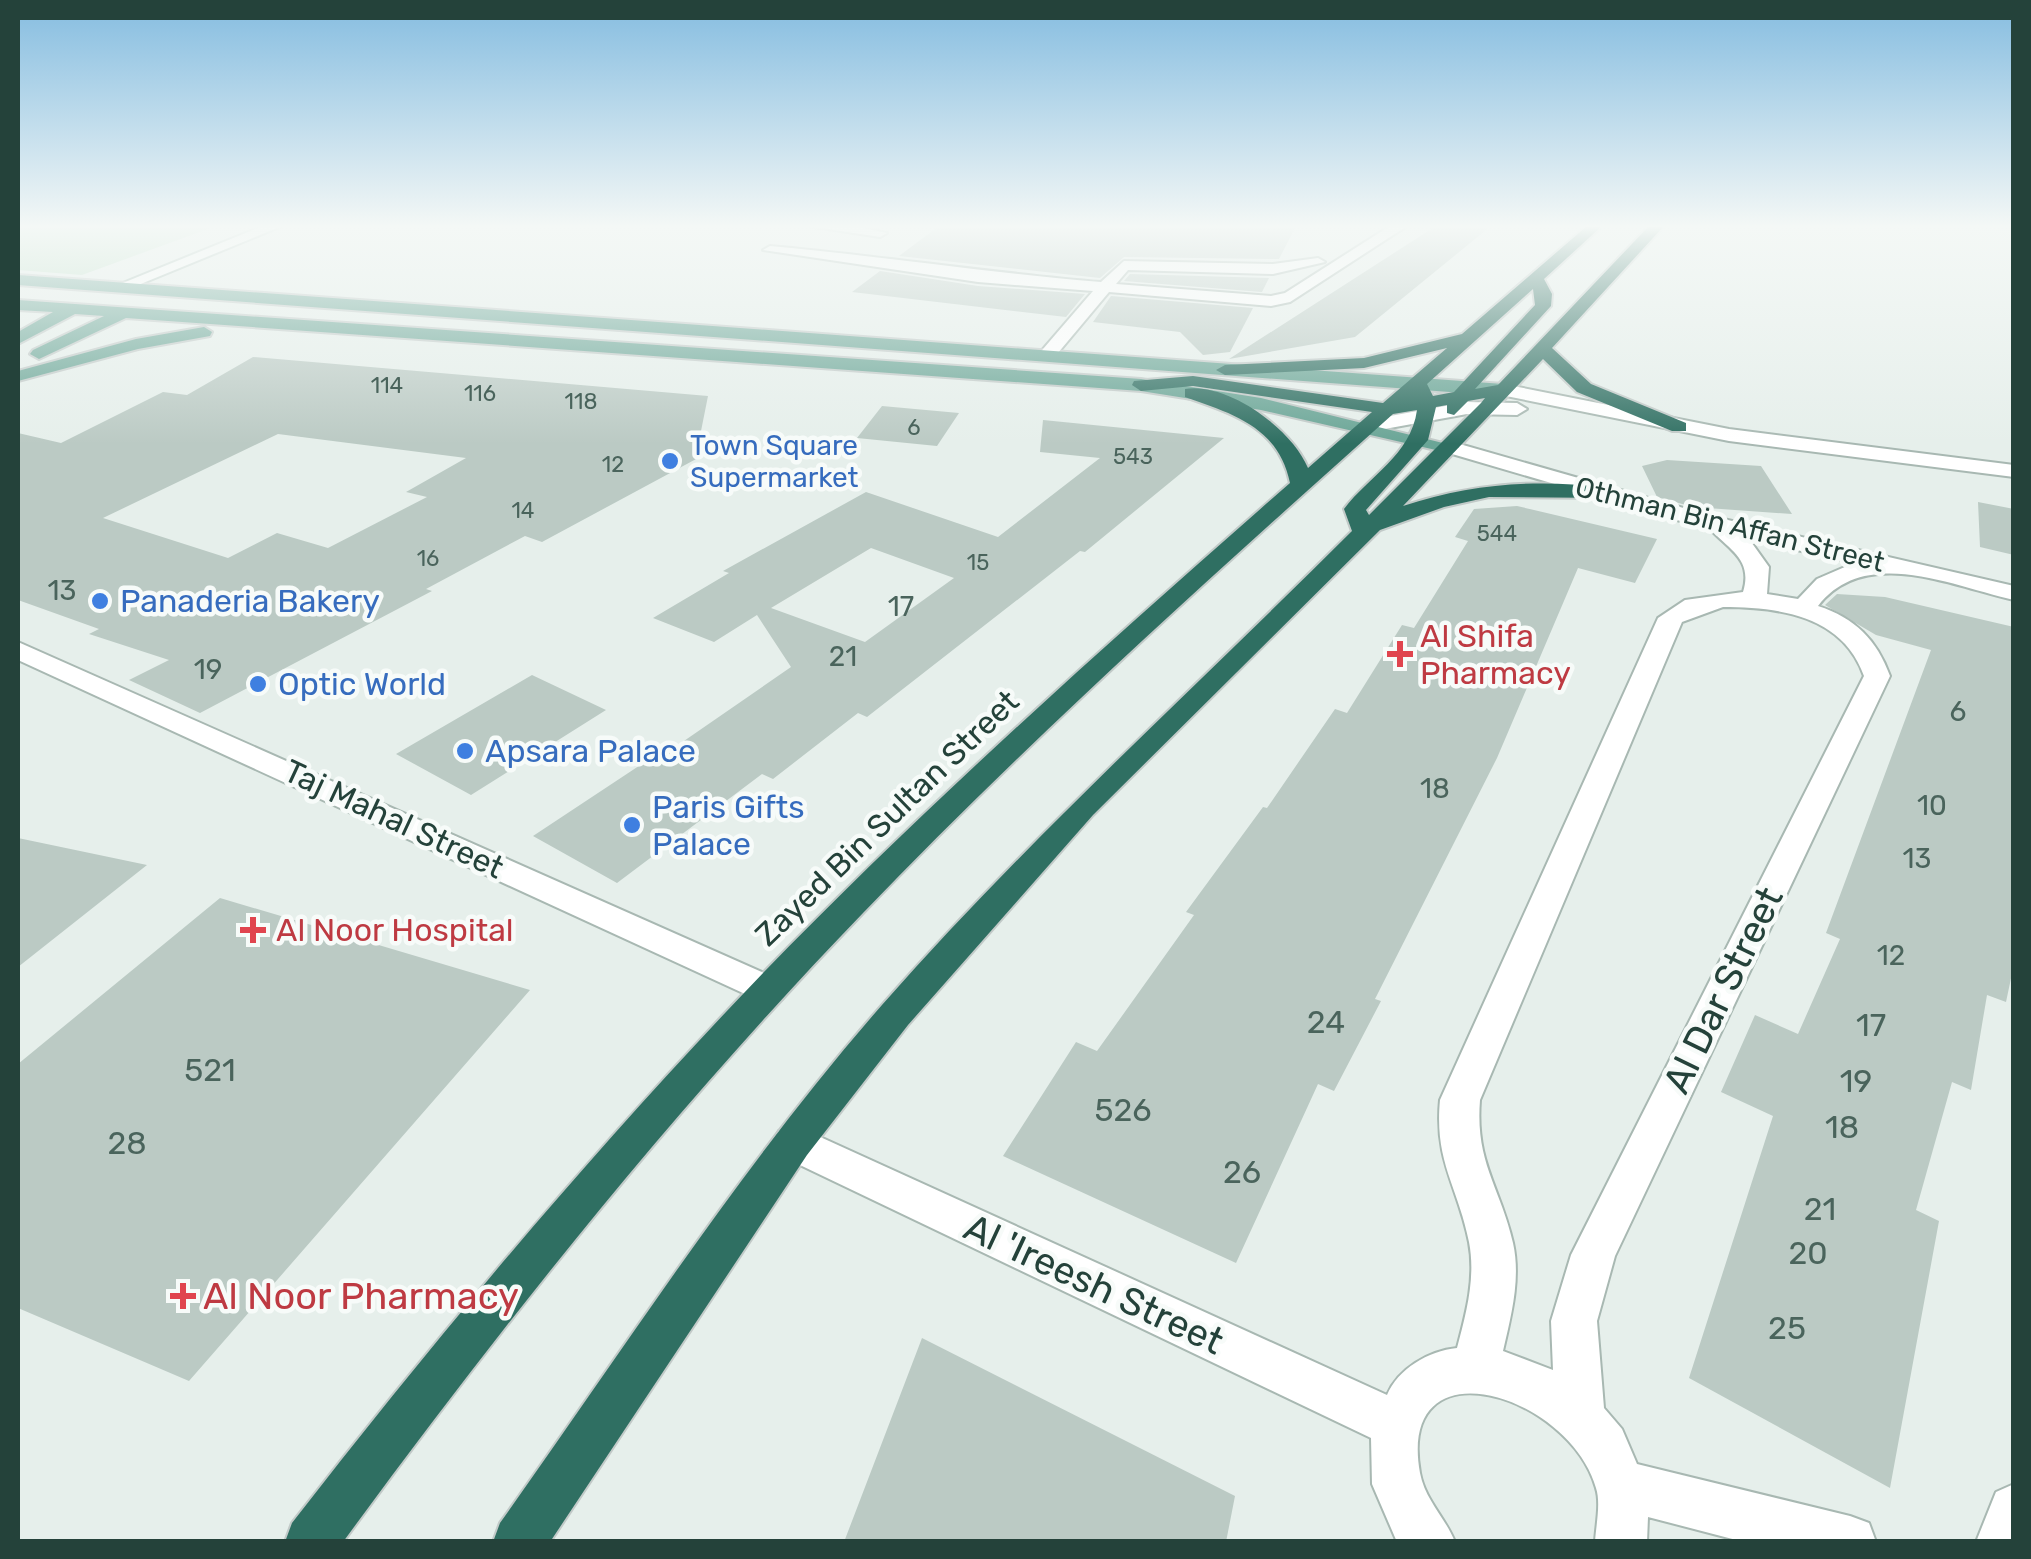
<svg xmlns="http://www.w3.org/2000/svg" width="2031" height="1559" font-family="Rubik,sans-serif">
	<rect width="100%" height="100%" fill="#e6efeb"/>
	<!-- green -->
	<path fill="#bfe0c8" d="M18,226H216L82,275L18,270Z"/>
	<!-- building -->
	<path fill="#bbcac4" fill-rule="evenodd" d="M939,226H1296L1279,259L1124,257L1100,278L899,256Z
		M1436,226H1491L1355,337L1229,359Z
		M880,271L978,286L1085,294L1066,317L852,292Z
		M1130,274L1269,278L1262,292L1124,281Z
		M1111,296L1253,308L1230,352L1203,355L1180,332L1093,322Z
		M253,357L708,396L700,436L724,444L542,542L525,536L426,589L432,591L200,713L129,680L169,660L89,634L99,629L18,600V433L61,443L163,392L187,395ZM278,434L466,458L406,492L427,497L328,548L277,533L228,558L103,518Z
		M882,406L959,413L937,446L857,438Z
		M1043,420L1224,438L1085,552L1080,551L867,717L858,713L773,779L762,774L617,883L533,836L663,750L668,752L791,667L757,615L714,642L653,618L729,573L723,571L866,492L998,537L1100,458L1040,452ZM871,548L954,578L865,642L771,608Z
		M1667,460L1761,466L1792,514L1693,507L1657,497L1642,466Z
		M1978,502L2014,509V555L1980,547Z
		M1517,506L1657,539L1635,583L1578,568L1497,758L1375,999L1381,1001L1334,1091L1318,1084L1236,1263L1003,1156L1076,1042L1097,1051L1194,915L1186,912L1263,807L1267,808L1335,709L1347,713L1402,625L1414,628L1468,541L1455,537L1474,509Z
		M1837,594L1885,597L2014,627V964L2006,1002L1987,995L1971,1090L1952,1082L1916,1210L1939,1221L1890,1488L1689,1378L1773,1116L1721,1092L1755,1015L1798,1034L1840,939L1826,933L1931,650L1876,635L1825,605Z
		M532,675L606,710L471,795L396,754Z
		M18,838L147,865L18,967Z
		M220,898L530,990L189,1381L18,1308V1064Z
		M922,1338L1235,1496L1226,1542H844Z"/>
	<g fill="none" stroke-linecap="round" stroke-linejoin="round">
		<defs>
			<path id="street" d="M808,226H854L887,233L880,237Z
				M1390,226H1407L1290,302L1271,306L1109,292L1052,360L1046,361L1037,356L1093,291L978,282L763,250L770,246C881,256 990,273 1101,282L1124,261L1273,264L1318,258L1325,262L1273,274L1128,270L1116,284L1271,296L1285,293Z
				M1503,384L1729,429L2014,465V477L1729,441L1496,394L1494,390Z
				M1467,402L1517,403L1527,409L1517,415L1467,414L1368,432L1358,426L1368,420Z
				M1449,441L1715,517L2014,586V600C1952,586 1865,545 1818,606C1855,618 1877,640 1890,676L1615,1256L1597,1321L1604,1408L1622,1429L1637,1464L1850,1516L1869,1523L1876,1542H1744L1648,1517L1647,1542H1595C1596,1525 1601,1503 1596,1488C1569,1394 1396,1340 1420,1473C1425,1500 1445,1517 1455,1542H1397L1372,1484L1371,1438L779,1155L773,1143L779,1131L793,1126L807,1131L1387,1395C1398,1369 1428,1351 1457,1348C1466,1314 1476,1278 1469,1242C1458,1186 1434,1162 1440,1100L1658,618L1685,600L1743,592C1753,560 1730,550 1711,530L1442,451L1439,447ZM1749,539L1854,563L1817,579L1798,599L1767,594L1769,567ZM1723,607C1780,607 1843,616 1864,676L1571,1255L1551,1321L1553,1370L1503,1351C1511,1316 1521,1279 1513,1243C1500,1186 1475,1163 1480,1100L1682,622Z
				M18,642L782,981L787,990L782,999L769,1003L756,999L18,660Z
				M2014,1484V1542H1976L1996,1492Z"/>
			<path id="secondary" d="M263,226H282L126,290L113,287Z"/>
			<path id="primary" d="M18,275L1503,384L1512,390L1503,396L18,285Z
				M18,300L1141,379L1261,398L1459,447L1449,453L1261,410L1141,391L126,318L39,359L30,354L33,350L104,316L75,314L18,344V332L53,312L18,310Z
				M204,327L212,332L210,336L138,349L18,381V371L136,339Z"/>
			<path id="highway" d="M1587,226H1602L1544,279L1552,294L1551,306L1475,389L1498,385L1649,226H1664L1552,348L1591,384L1686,423V431H1672L1577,392L1543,359L1403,506C1470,484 1533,479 1603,487L1611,488V498L1489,497L1444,507L1380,530L1093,815L908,1025L807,1155L550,1542H493L500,1523C624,1349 741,1166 882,1005C1030,837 1195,688 1352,531L1344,509C1369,476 1411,455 1417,410L1393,414C1213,575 1031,738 863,913C674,1109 504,1322 343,1542H285L292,1523C440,1332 596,1147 764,972C931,800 1110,641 1290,483C1279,428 1234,414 1185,397V389C1228,382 1292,429 1308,468L1372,412L1193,386L1141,391L1132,385L1134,381L1193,376L1383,403L1447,348L1364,368L1225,375L1216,370L1225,365L1364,358L1462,334ZM1533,289L1535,305L1454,392L1433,396L1427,384ZM1485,398L1481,403L1369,515L1366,510L1428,440L1436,407L1447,405V413L1454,415L1468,401Z"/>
		</defs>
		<!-- street casing -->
		<use href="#street" stroke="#a8b8b2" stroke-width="4"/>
		<!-- secondary casing -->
		<use href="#secondary" stroke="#a4bbb3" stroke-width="4"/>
		<!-- primary casing -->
		<use href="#primary" stroke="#c2cac8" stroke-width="4"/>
		<!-- highway casing -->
		<use href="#highway" stroke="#c2cac8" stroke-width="4"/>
		<!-- street -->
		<use href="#street" fill="#fff" fill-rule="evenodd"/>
		<!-- secondary -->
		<use href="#secondary" fill="#fff" fill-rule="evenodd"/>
		<!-- primary -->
		<use href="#primary" fill="#6aa596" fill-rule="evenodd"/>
		<!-- highway -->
		<use href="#highway" fill="#2f6f62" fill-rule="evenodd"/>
	</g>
	<!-- sky -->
	<linearGradient id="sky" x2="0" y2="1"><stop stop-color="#84bce0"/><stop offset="0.51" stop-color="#f4f8f6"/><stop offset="1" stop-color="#f4f8f6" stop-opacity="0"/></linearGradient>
	<rect width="2031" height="444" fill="url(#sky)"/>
	<!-- markers -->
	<g fill="#3f7fe0" stroke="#f7fbf9" stroke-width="4">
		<circle cx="670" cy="461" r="10"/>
		<circle cx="100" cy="601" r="10"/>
		<circle cx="258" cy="684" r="10"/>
		<circle cx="465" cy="751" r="10"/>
		<circle cx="632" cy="825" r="10"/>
	</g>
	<g fill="#e0444e" stroke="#f7fbf9" stroke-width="4">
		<path d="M1395 639h10v10h10v10h-10v10h-10v-10h-10v-10h10z"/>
		<path d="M248 915h10v10h10v10h-10v10h-10v-10h-10v-10h10z"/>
		<path d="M178 1281h10v10h10v10h-10v10h-10v-10h-10v-10h10z"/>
	</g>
	<g text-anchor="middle" stroke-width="9" stroke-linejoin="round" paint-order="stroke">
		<!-- far-number labels -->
		<g font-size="22" fill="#4a645c">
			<text x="387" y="393">114</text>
			<text x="480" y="401">116</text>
			<text x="581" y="409">118</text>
			<text x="914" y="435">6</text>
			<text x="1133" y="464">543</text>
			<text x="613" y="472">12</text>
			<text x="523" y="518">14</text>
			<text x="1497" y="541">544</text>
			<text x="428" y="566">16</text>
			<text x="978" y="570">15</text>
		</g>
		<!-- far-shop labels -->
		<g font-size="28" fill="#366cbe" stroke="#f7fbf9" text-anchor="start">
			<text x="690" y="455">Town Square<tspan x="690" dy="32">Supermarket</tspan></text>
		</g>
		<!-- far-street labels -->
		<g font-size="28" fill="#24423a" stroke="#f7fbf9">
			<text transform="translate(1730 524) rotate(14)" y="10">Othman Bin Affan Street</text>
		</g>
		<!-- number labels -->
		<g font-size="28" fill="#4a645c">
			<text x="62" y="600">13</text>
			<text x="901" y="616">17</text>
			<text x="843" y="666">21</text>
			<text x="208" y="679">19</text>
			<text x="1958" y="721">6</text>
			<text x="1435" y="798">18</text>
			<text x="1932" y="815">10</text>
			<text x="1917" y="868">13</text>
			<text x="1891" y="965">12</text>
		</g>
		<!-- shop labels -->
		<g font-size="32" fill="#366cbe" stroke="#f7fbf9" text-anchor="start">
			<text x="120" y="612">Panaderia Bakery</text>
			<text x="278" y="695">Optic World</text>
			<text x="485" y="762">Apsara Palace</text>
			<text x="652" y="818">Paris Gifts<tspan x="652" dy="37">Palace</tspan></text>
		</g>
		<!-- health labels -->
		<g font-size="32" fill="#be3a42" stroke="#f7fbf9" text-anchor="start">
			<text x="1420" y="647">Al Shifa<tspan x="1420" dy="37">Pharmacy</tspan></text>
			<text x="276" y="941">Al Noor Hospital</text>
		</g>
		<!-- street labels -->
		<g font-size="32" fill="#24423a" stroke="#f7fbf9">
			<text transform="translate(887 818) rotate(-44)" y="11">Zayed Bin Sultan Street</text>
			<text transform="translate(394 819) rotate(25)" y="11">Taj Mahal Street</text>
		</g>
		<!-- near-number labels -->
		<g font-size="32" fill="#4a645c">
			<text x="1326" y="1033">24</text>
			<text x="1871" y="1036">17</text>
			<text x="210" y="1081">521</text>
			<text x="1856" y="1092">19</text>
			<text x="1123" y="1121">526</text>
			<text x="1842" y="1138">18</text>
			<text x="127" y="1154">28</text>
			<text x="1242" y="1183">26</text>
			<text x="1820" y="1220">21</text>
			<text x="1808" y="1264">20</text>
			<text x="1787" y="1339">25</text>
		</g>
		<!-- near-street labels -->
		<g font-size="38" fill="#24423a" stroke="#f7fbf9">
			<text transform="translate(1723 990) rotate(-64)" y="13">Al Dar Street</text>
			<text transform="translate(1094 1284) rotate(25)" y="13">Al 'Ireesh Street</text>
		</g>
		<!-- near-health labels -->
		<g font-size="38" fill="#be3a42" stroke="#f7fbf9" text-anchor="start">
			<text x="203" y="1309">Al Noor Pharmacy</text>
		</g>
	</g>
	<!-- border -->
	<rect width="2031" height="1559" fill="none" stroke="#24423a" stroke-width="40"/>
</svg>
